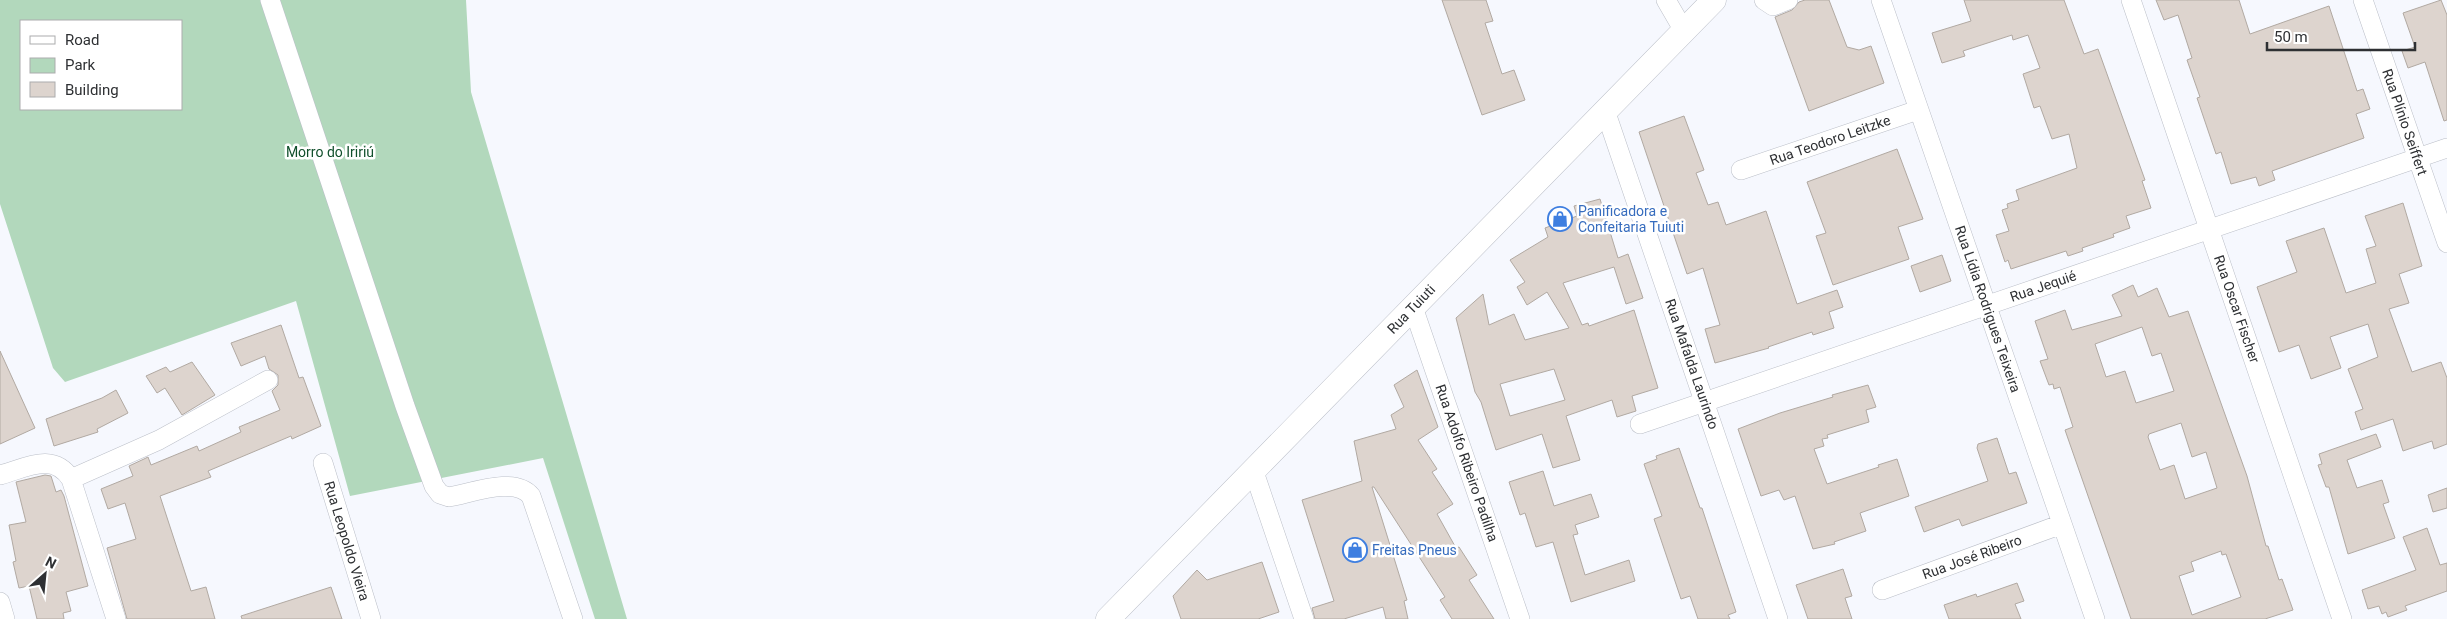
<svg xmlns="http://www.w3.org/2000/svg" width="2447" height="619" font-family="Roboto,sans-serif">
	<rect width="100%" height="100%" fill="#f6f8fe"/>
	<!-- green -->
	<path fill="#b2d8bc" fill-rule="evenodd" d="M0,0H466L471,92L627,619H595L543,458L350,496L296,301L65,382L53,368L0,204ZM21,21H181V109H21Z"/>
	<!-- building -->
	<path fill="#ddd4ce" stroke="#b1a9a2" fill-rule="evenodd" d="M1442,0H1486L1493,21L1485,23L1502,74L1514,70L1525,100L1482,115Z
		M1805,0H1829L1847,47L1859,50L1871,46L1884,83L1809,111L1775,17L1792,10L1799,2Z
		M1964,0H2064L2084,54L2098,49L2145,180L2142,181L2151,208L2126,216L2130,228L2113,234L2114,237L2082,248L2083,251L2068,256L2066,251L2011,269L2008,260L2005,262L1996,235L2009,231L2002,210L2008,208L2007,204L2019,200L2016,190L2077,168L2069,134L2052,139L2040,106L2034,108L2023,74L2040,68L2028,35L2013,40L2012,35L1963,51L1965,56L1942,63L1932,33L1971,21Z
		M2156,0H2239L2250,34L2329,6L2357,91L2363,89L2370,109L2356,114L2364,138L2272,171L2275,180L2259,186L2256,177L2231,184L2221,152L2216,154L2197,98L2200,97L2187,60L2192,58L2178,15L2164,20Z
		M2441,0L2447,15V120L2444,121L2425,62L2408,68L2402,51L2415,47L2403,13Z
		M1684,116L1704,170L1696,173L1708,205L1718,202L1726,225L1766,211L1797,304L1837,290L1843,307L1829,312L1834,328L1813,335L1812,332L1768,347L1769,348L1715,363L1705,329L1720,325L1703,268L1687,274L1639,132Z
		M1897,149L1923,219L1898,227L1909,259L1833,285L1816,236L1826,233L1807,182Z
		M1600,199L1618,258L1628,254L1643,298L1626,304L1614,267L1563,283L1582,325L1588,323L1589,326L1634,310L1658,388L1632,396L1636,411L1617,417L1612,400L1566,416L1580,460L1553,468L1542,434L1496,450L1481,402L1475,392L1456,318L1483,294L1489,325L1514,314L1525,340L1569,328L1547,292L1527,305L1517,287L1525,282L1510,260L1548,237L1545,228L1577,216L1574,206ZM1554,369L1565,400L1510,416L1500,384Z
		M2403,203L2422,266L2399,274L2409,303L2389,309L2412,372L2441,362L2447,378V444L2434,449L2432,441L2403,451L2393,419L2361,430L2355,412L2363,409L2348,369L2378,357L2368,324L2330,337L2341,368L2311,379L2299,345L2279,352L2257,287L2297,272L2286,241L2324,228L2346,293L2376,283L2366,249L2376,246L2365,216Z
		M1942,255L1951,281L1920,292L1911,266Z
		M2133,285L2138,297L2157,288L2169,317L2188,311L2247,476L2266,546H2268L2279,580L2282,579L2293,610L2265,619H2131L2065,430L2073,427L2060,387L2054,389L2053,384L2049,385L2040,361L2048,359L2035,321L2065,310L2072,330L2122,316L2112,295ZM2142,327L2152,356L2161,353L2174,391L2136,403L2125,371L2106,377L2095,344ZM2181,423L2192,457L2206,452L2217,488L2185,499L2174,465L2160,470L2148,437L2149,434ZM2221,551L2222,555L2226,554L2241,597L2192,615L2179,576L2194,571L2191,562Z
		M281,325L299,378L303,377L321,426L292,439L291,436L208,471L211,477L160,496L191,591L206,587L215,619H127L107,548L136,539L125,503L108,509L101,489L133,476L129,466L144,459L148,457L151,465L197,446L199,451L241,432L239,427L280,410L272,391L278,385V375L269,369L265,356L241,366L231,343Z
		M0,351L35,428L0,444Z
		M192,362L215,395L182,415L165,388L157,393L146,376L166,367L170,372Z
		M1417,370L1438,427L1418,440L1437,469L1432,472L1453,504L1437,514L1456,548L1459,547L1477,575L1469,580L1494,619H1452L1440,600L1445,597L1374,487H1372L1407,600L1404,601L1408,619H1386L1383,607L1344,619H1315L1312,608L1334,601L1302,500L1362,481L1354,441L1396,429L1391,415L1404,407L1394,385Z
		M1868,385L1876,407L1866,410L1869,422L1827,435L1828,438L1822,439L1824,446L1814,449L1827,484L1879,467L1878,465L1897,459L1909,496L1860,513L1866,531L1834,542L1835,544L1813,549L1795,496L1784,500L1779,490L1761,496L1738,429L1780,413L1833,397L1832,395Z
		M116,390L128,413L97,429L98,432L54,446L46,419L102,398Z
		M2376,434L2381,447L2347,460L2357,488L2382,480L2389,502L2383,504L2395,538L2348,554L2329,487H2326L2318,465L2322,464L2319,454Z
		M1997,438L2009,474L2016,472L2027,503L1962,526L1959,519L1924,532L1915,507L1988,481L1977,448L1978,444Z
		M1679,448L1700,508H1702L1736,612L1728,615L1730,619H1698L1690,596L1681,599L1654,519L1662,516L1644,464L1657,459L1656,456Z
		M1543,471L1554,506L1591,494L1599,517L1575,525L1578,534L1573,535L1585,575L1629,560L1635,581L1571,602L1553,542L1536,547L1525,513L1520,515L1509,482Z
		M45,475L51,476L56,492L61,490L64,496L88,586L66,592L71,611L63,613L64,619H37L29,586L19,588L13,562L16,561L9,525L26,522L16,482Z
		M2447,488V508L2433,512L2428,495Z
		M2427,528L2440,565L2447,563V591L2405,606L2407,610L2388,617L2386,612L2382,614L2379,606L2368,609L2362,590L2416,570L2403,537Z
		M1262,562L1279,612L1258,619H1181L1173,596L1197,570L1207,580Z
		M1843,569L1852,596L1845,598L1852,619H1808L1796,585Z
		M2017,583L2024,601L2015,604L2021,619H1949L1944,605L1976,594L1977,597Z
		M331,587L342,619H242L241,616Z"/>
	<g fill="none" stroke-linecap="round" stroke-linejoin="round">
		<defs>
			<path id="minor" d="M270,0L405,406L434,486L440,494L449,497C472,493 515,476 531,496L573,619
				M1666,0L1684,31
				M1764,0L1773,6L1788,0
				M1881,0L2095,619
				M2131,0L2342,619
				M2363,0L2447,243
				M1605,110L1778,619
				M1741,170L1918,110
				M1413,307L1520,619
				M1640,424L2447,148
				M323,463L371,619
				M1253,469L1304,619
				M0,475C26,468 53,451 71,479L116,619
				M71,479L159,440L268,380
				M1882,590L2062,524
				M0,602L5,619"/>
			<path id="major" d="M1108,619L1714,0"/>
		</defs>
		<!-- minor casing -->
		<use href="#minor" stroke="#bbbfc8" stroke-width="20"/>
		<!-- major casing -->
		<use href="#major" stroke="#bbbfc8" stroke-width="25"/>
		<!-- minor -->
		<use href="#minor" stroke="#fff" stroke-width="19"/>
		<!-- major -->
		<use href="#major" stroke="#fff" stroke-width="24"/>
	</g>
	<!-- icons -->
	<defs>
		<symbol id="shop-ring" viewBox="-11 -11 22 22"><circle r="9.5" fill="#fff" stroke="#3f7fe0" stroke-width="1.5"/><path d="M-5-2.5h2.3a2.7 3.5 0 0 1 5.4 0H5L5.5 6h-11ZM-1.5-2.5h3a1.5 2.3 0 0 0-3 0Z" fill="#3f7fe0"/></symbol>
	</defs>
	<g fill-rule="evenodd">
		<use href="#shop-ring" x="1546" y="205" width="28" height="28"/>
		<use href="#shop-ring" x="1341" y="536" width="28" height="28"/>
	</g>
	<g text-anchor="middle" stroke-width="5" stroke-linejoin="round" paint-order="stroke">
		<!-- street labels -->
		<g font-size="14" fill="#2e3033" stroke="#fff">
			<text transform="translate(2405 122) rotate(71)" y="5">Rua Plínio Seiffert</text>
			<text transform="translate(1830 140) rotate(-19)" y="5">Rua Teodoro Leitzke</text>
			<text transform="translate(2043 286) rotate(-19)" y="5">Rua Jequié</text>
			<text transform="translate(1411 309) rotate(-46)" y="5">Rua Tuiuti</text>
			<text transform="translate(1988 309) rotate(71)" y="5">Rua Lídia Rodrigues Teixeira</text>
			<text transform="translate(2237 309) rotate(71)" y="5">Rua Oscar Fischer</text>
			<text transform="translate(1692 364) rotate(71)" y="5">Rua Mafalda Laurindo</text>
			<text transform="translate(1467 463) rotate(71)" y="5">Rua Adolfo Ribeiro Padilha</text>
			<text transform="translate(347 541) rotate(73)" y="5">Rua Leopoldo Vieira</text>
			<text transform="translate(1972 557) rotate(-20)" y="5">Rua José Ribeiro</text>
		</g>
		<!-- park labels -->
		<g font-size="14" fill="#104f2b" stroke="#fff">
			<text x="330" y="157">Morro do Iririú</text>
		</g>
		<!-- shop labels -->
		<g font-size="14" fill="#366cbe" stroke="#fff" text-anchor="start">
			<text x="1578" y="216">Panificadora e<tspan x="1578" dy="16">Confeitaria Tuiuti</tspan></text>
			<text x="1372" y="555">Freitas Pneus</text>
		</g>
	</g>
	<!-- legend -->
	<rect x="20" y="20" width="162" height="90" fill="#ffffff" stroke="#abacad"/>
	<rect x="30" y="36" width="25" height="8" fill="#ffffff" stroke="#abacad"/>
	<text x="65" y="45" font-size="15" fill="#2e3033">Road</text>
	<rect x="30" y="58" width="25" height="15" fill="#b2d8bc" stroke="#abacad"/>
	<text x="65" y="70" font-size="15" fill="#2e3033">Park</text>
	<rect x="30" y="82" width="25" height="15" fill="#ddd4ce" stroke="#abacad"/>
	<text x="65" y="95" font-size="15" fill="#2e3033">Building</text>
	<!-- north arrow -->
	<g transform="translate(45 574) rotate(27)" stroke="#ffffff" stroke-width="4" paint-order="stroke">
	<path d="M0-4L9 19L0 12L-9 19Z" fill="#2e3033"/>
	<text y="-8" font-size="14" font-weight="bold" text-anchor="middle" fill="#2e3033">N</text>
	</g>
	<!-- scale -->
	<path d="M2267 42v8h148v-8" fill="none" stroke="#2e3033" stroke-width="2.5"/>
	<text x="2274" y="42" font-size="15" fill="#2e3033" stroke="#ffffff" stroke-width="4" paint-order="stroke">50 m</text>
</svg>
